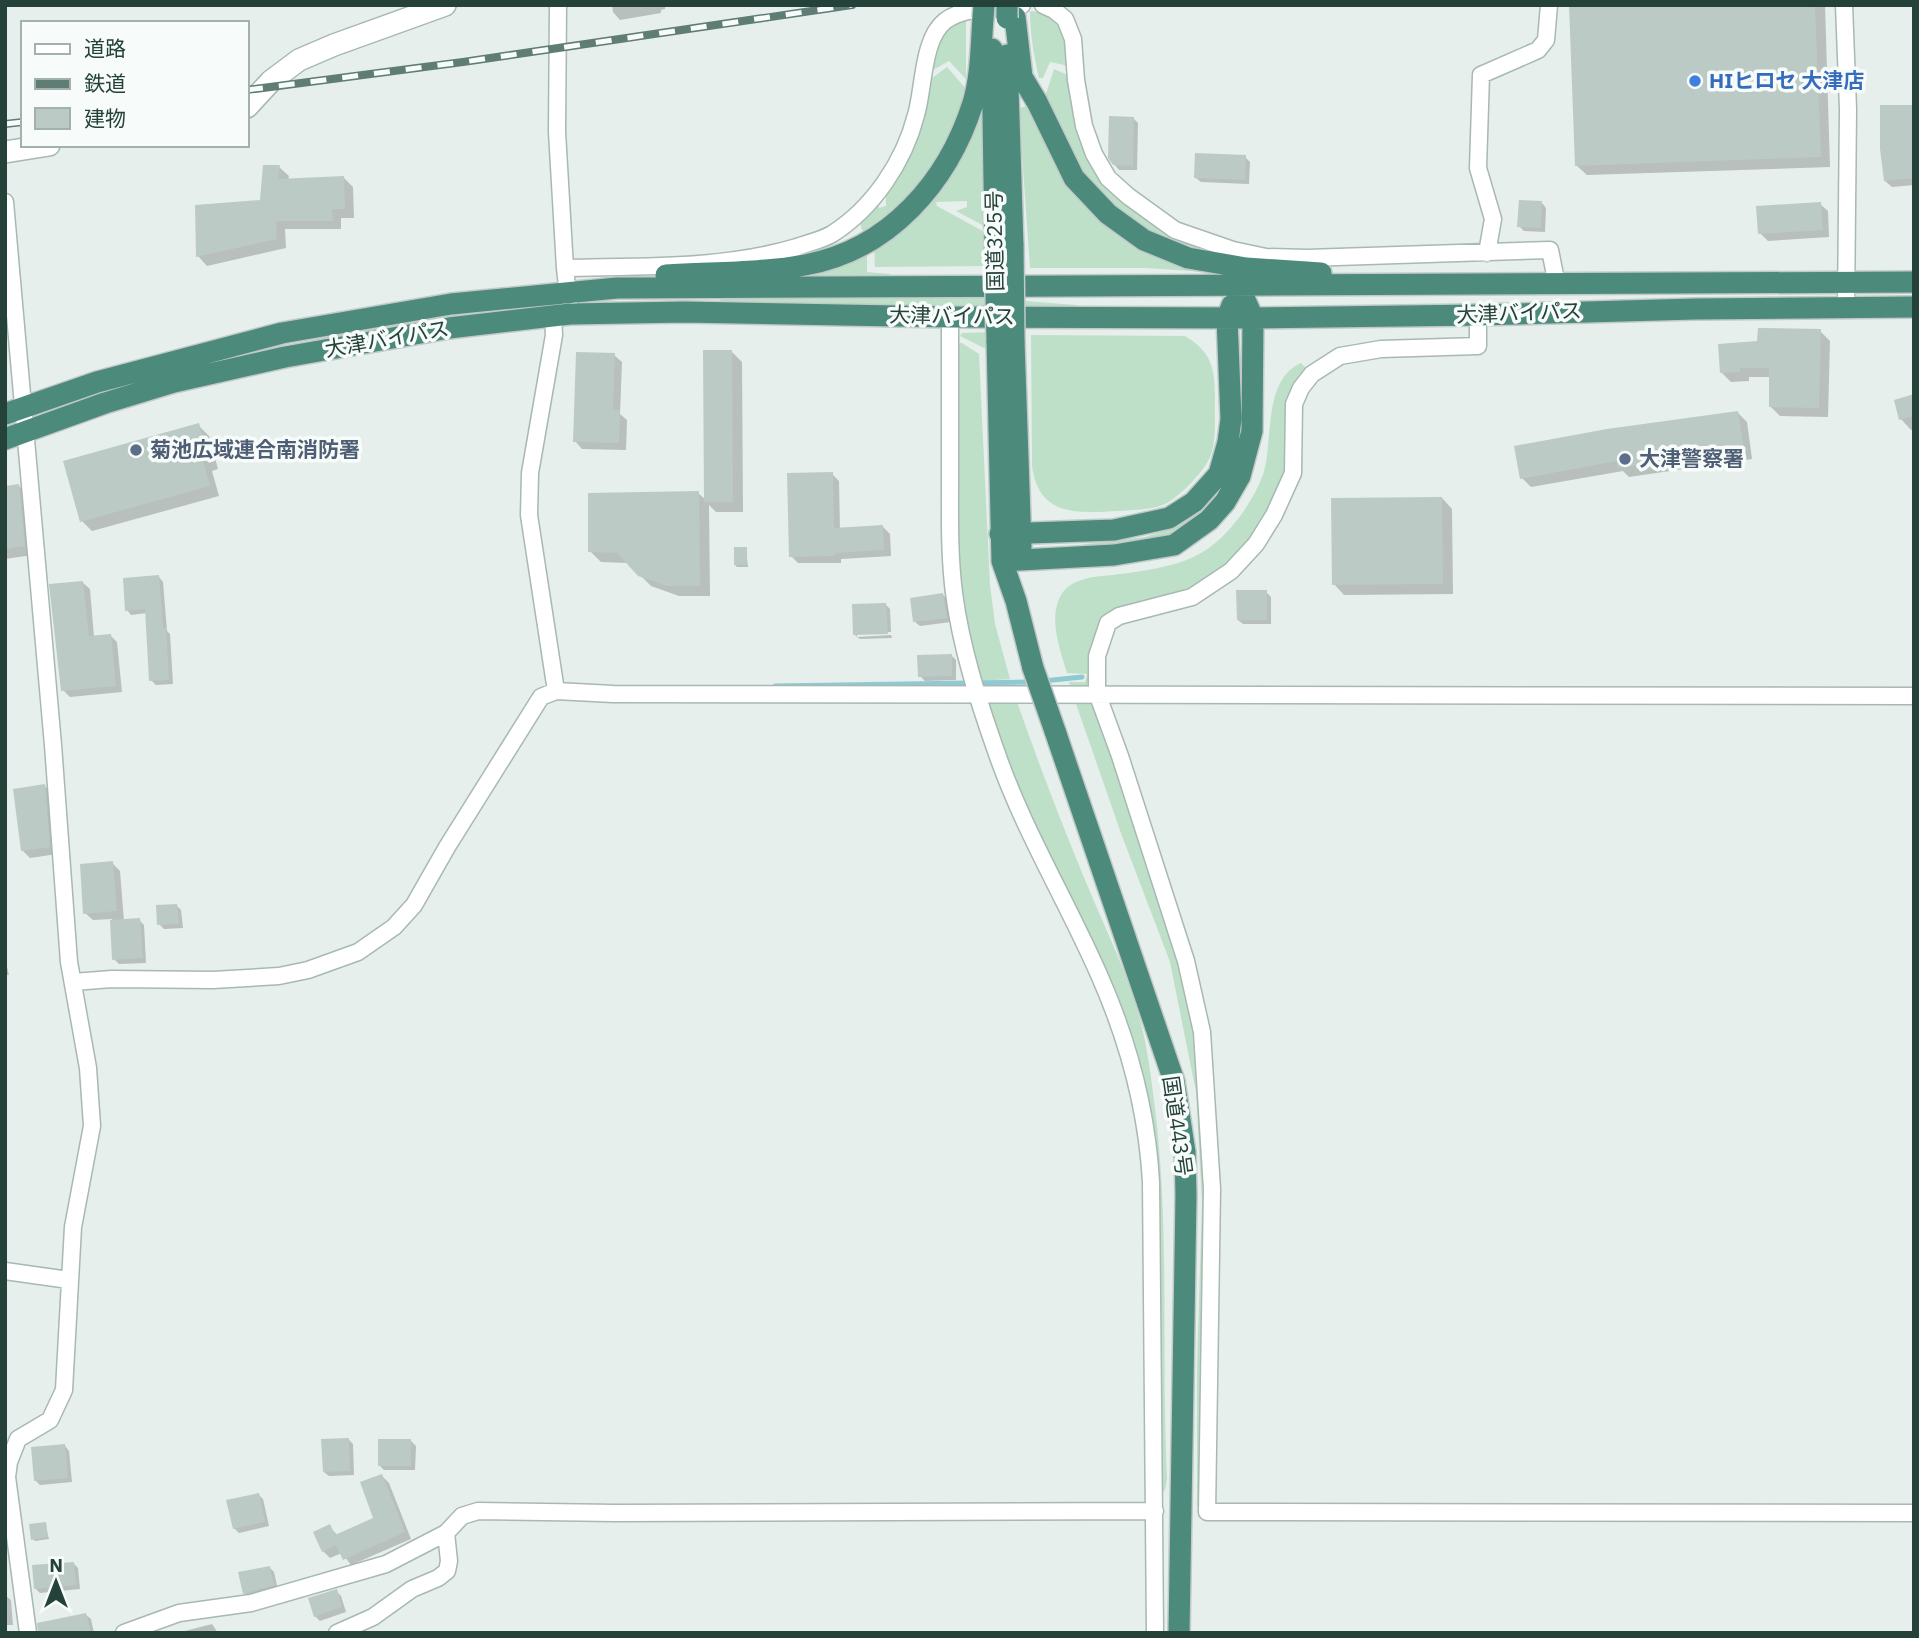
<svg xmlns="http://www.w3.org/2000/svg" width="1919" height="1638" font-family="'IBM Plex Sans','Noto Sans JP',sans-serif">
	<rect width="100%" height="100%" fill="#e6efeb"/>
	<!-- grass -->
	<path fill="#bfe0c8" d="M1030,11C1068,14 1065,35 1069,66L1050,62L1043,78H1039C1034,56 1030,34 1030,11Z
		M966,17V79L949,61L933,70C930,44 945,27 966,17Z
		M947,67L967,90C953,131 936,169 904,200C892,211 877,221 864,231L862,230L860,222L879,199V208L886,206V188L928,81Z
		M1054,69L1068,75L1120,198L1139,215L1170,234L1234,257L1196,253L1140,230L1082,177L1044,100Z
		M984,94L990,229L956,211L967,207V201L936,202L937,206L990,235L991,266L875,267L874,245L908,219Z
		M1028,106L1101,218L1235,274L1146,268H1030L1019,111L1022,107Z
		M867,254V272L890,274L891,276H785Z
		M726,297L987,298L1076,305L1075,308L724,303L719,300Z
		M992,332V352L960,336L962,333Z
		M1031,335L1185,336C1212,352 1215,369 1215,399C1214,419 1218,445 1207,463C1200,475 1178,498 1165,504C1152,510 1132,510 1118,511C1077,513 1039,517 1032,466Z
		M957,343H962L979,354L990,585L995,624L1010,679L980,681L976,671L960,576L957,538Z
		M1301,363L1308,370L1281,491L1241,554L1192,590L1123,609L1088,688L1072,690L1069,682H1085L1087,674L1067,673C1060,650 1048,618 1061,595C1065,588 1073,582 1082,580C1091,576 1103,576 1113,575C1136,572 1159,569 1181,562C1196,557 1211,548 1222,537C1240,519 1254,498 1263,475C1274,442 1262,380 1301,363Z
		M1241,375H1244C1244,395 1248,420 1243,440C1231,486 1202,526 1154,540C1132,546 1107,545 1084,547L1085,544L1145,537L1166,530L1190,517L1239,402Z
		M1016,699C1038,762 1062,825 1088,887C1106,930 1128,974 1140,1020C1148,1049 1151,1078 1155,1108C1170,1231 1161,1355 1167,1479L1165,1490L1162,1493L1149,1114L1007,769L988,708L993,700Z
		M1091,700L1097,708L1170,931L1189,999L1200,1080L1206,1144L1205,1269L1201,1330V1505L1197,1506V1366L1202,1203L1196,1092L1170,962L1122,836L1075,701Z"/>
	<!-- shadow -->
	<path fill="#0003" d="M612,5H665V9L661,10V13L620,20L613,12Z
		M1571,5H1825L1830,167L1587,175L1576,165Z
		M1914,107V185L1892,187L1885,181Z
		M1133,118L1138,123L1137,170H1119L1114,164Z
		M1245,157L1250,162L1249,184L1201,182L1196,178Z
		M279,167L289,176L288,180L344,178L353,187L354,218H341V229H285L286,248L207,266L198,256L262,202Z
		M1542,203L1546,208L1545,232L1524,231L1519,226Z
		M1820,204L1828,211L1829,237L1768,241L1760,233Z
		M1820,331L1830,341L1828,417L1780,416L1770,406L1771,377H1749V381L1731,382L1722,373L1759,343Z
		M731,351L742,362L743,512H716L709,505L710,596H679L651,586L628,563L601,562L590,551L698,493L706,500Z
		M614,355L622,362L620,414L627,420L626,450L582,449L575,441Z
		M1914,396V429L1911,430L1901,419Z
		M1738,413L1747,422L1752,459L1629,477L1623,471L1531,487L1522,478Z
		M198,425L209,436L218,469L212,471L219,496L92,531L82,521Z
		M832,474L839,481L840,530L883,527L890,534L891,556L841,559V563H798L791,556Z
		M19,486L28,495L33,555L5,559V487Z
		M1442,498L1452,509L1453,594L1344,595L1334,584Z
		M746,549L748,567H737L735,565Z
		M159,577L163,582L167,631L170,634L173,684L156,685L151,680L147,613L131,615L127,610Z
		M83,583L90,589L94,637L110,635L117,642L122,692L70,697L63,690Z
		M1266,592L1271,597V624H1243L1238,620Z
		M943,595L948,600L951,622L920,626L915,622Z
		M886,605L890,609L891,632L857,633V637L855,635Z
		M891,635L892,638L860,639L857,637Z
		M951,655L956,660V680L925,681L920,676Z
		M45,786L52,793L57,854L30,858L22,850Z
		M112,863L120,871L124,921L139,920L144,925L146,963L119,964L114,959L112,919L93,920L85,913Z
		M176,905L181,910L183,928L164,929L159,924Z
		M5,959L9,975H5Z
		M348,1439L353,1444L354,1475L329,1476L324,1472Z
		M411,1441L416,1446L415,1470H384L379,1465Z
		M65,1446L69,1451L72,1482L40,1485L35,1480Z
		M382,1476L389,1483L411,1539L351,1565L342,1553L330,1558L323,1551L330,1527L338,1536L376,1519Z
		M258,1494L263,1499L269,1526L239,1533L234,1528Z
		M45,1524L49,1539L35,1541L33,1539Z
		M73,1563L78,1568L80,1589L40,1593L35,1588Z
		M270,1568L274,1572L278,1590L249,1597L244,1593Z
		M336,1591L341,1596L346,1612L320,1621L315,1616Z
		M5,1595L11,1600L13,1625H5Z
		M86,1615L91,1619L94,1633H49Z
		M212,1624L218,1633H177Z"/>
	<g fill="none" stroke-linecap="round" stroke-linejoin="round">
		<!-- stream -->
		<path stroke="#8ec9d4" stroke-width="5" d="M1043,681L1082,677
			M775,686L1034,682"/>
	</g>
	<!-- building -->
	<path fill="#bbcac4" d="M1569,5H1815L1821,157L1575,166Z
		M1880,105H1914V178L1884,181L1880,149Z
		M1109,116L1134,117L1133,166L1113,165L1108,158Z
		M1195,153L1246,155L1245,180L1194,178Z
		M263,165H280L278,179L344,176L345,209H332L333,221H276L277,239L196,257L195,205L260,200Z
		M1519,200L1542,201L1541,228L1517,227Z
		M1821,202L1823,230L1758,234L1756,206Z
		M1758,328L1821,329L1819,408L1769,407V368H1740V372L1720,373L1718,344L1757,341Z
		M703,350H732L733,502H704Z
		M576,352L615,353L613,410H620L619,443L573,442Z
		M1914,394V416L1899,420L1894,400Z
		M1738,411L1744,450L1618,468L1617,461L1520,479L1514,446L1607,429Z
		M199,423L209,459L203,461L210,486L80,522L63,461Z
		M833,472L834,528L883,525L884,550L835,553V556L789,557L787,473Z
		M19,484L25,546L5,549V486Z
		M699,491L700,586H667L638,576L617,553L588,552V493Z
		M1442,497L1443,584L1332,585L1331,498Z
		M734,547H747V565H734Z
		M159,575L163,628H166L169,680L149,681L145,609L125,611L123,578Z
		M83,581L89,636L111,634L116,686L61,691L49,584Z
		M1236,590H1267V620H1237Z
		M943,593L947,618L913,622L910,598Z
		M886,603L888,634L853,635L852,604Z
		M952,654V676L918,677L917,655Z
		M45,784L50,847L21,851L13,789Z
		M113,861L117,911L83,914L80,864Z
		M177,904L179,924L157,925L156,905Z
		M140,918L143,958L112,960L110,920Z
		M349,1438L350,1471L323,1472L321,1439Z
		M378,1439H411V1466H378Z
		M65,1444L68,1478L34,1481L31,1447Z
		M382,1474L405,1532L343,1560L336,1545L322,1552L313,1532L330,1524L335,1535L373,1518L360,1482Z
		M259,1493L265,1522L233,1529L226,1500Z
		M46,1522L48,1537L31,1540L29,1524Z
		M74,1562L76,1585L34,1589L32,1565Z
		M270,1566L274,1585L243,1594L238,1572Z
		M337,1589L342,1607L314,1617L308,1598Z
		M86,1613L91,1633H38L37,1623Z"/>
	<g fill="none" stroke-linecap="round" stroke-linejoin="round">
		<defs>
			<path id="minor" d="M558,5L557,132L565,268
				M1043,5L1054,10L1065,19L1073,39L1076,80L1084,126L1094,154L1108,178L1128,196L1175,230L1233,250L1266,257L1307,258L1550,250L1557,285
				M1844,5L1848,109L1846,308
				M5,202L53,745L69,962L88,1068L92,1126L73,1227L64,1390L50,1420L18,1439L9,1462L7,1477L28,1633
				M1487,253L1493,219L1478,168L1481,75L1538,50L1546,40L1549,5
				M570,314L565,268C642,266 723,269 797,247C808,243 822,240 832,234C873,208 904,162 916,115C924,89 922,39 945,21C964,6 999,8 1022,5
				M1478,315V346L1381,349L1340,356L1312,374L1301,388L1294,404L1293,473L1274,515L1256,544L1231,571L1192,597L1119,616L1108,623L1097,656V693L1120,756L1186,961L1202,1032L1212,1189L1207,1512L1914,1513
				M553,316L554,335L530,473L529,515L556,691L613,694L1914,696
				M950,317C950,370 950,423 950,476C950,515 949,554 954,593C961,647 978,700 996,751C1023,830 1067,901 1100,977C1129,1043 1147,1111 1151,1182L1155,1633
				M73,982L112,979L213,980L279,976L308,970L358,952L394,927L414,905L447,847L541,697L556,691
				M5,1271L69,1280
				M124,1633L179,1613L251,1603L386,1564L446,1533L462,1516L478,1511L615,1513L1155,1511
				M337,1633L373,1617L412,1589L438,1578L447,1571L449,1561L446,1533"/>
			<path id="tertiary" d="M247,107L271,81L299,60L334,45L445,5
				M5,152L49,145"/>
			<path id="trunk" d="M1015,17L1022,77L1037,102L1074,178L1108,214L1144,240L1188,258L1246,268L1321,273
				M992,49L995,246
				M1007,55L1013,246
				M666,275C712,272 760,273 805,265C889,250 948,182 973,103C981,77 981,45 983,18
				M997,340L1002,561L1016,601L1033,668
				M1014,341L1021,547
				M5,414L97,382L282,333L451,304L617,288L1914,282
				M5,439L105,403L174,382L285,357L449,328L570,314L684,312L950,317L1253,318L1478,315L1695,309L1914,307
				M1000,534L1114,530L1169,518L1194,502L1219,474L1228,442L1231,419L1227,318L1232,305
				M1002,561L1114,555L1174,545L1209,520L1225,502L1240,476L1252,431L1253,318L1239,286
				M1055,731L1174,1081L1185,1152L1186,1195L1179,1633"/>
		</defs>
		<!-- minor casing -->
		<use href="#minor" stroke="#a8b8b2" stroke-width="19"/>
		<!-- tertiary casing -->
		<use href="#tertiary" stroke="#a8b8b2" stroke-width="24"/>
		<!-- trunk casing -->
		<use href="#trunk" stroke="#c2cac8" stroke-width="24"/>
		<!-- minor -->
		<use href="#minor" stroke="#fff" stroke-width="16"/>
		<!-- tertiary -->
		<use href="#tertiary" stroke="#fff" stroke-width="21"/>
		<!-- trunk -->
		<use href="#trunk" stroke="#4c8a7c" stroke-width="21"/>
		<defs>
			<path id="rail" d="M247,90L463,62L852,5
				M5,124L23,122"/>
		</defs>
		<!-- rail casing -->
		<use href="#rail" stroke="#5f7d75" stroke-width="8"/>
		<!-- rail -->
		<use href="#rail" stroke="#f7fbf9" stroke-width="5" stroke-dasharray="16" stroke-linecap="butt"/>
		<defs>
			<path id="trunk-bridge" d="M983,18L984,5
				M1007,18V5
				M995,246L997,340
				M1013,246L1014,341
				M1033,668L1055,731"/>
		</defs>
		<!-- trunk-bridge casing -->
		<use href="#trunk-bridge" stroke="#c2cac8" stroke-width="24" stroke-linecap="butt"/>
		<!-- trunk-bridge -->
		<use href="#trunk-bridge" stroke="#4c8a7c" stroke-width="21"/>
	</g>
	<!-- markers -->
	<circle fill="#3f7fe0" stroke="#f7fbf9" stroke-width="2.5" cx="1695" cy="81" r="7"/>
	<g fill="#5c6f8a" stroke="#f7fbf9" stroke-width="2.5">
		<circle cx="136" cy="450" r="7"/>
		<circle cx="1625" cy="459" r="7"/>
	</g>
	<g text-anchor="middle" stroke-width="7" stroke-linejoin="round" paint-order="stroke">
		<!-- shop labels -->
		<g font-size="21" font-weight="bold" fill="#366cbe" stroke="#f7fbf9" text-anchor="start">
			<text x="1709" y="88">HIヒロセ 大津店</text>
		</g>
		<!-- street labels -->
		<g font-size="21" fill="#24423a" stroke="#f7fbf9">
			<text transform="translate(995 241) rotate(-91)" y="7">国道325号</text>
			<text transform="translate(1519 313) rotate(-2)" y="7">大津バイパス</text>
			<text transform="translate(952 316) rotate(1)" y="7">大津バイパス</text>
			<text transform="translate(387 339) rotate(-10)" y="7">大津バイパス</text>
			<text transform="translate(1177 1126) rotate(82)" y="7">国道443号</text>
		</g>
		<!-- service labels -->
		<g font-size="21" font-weight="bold" fill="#4e5e75" stroke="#f7fbf9" text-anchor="start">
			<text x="150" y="457">菊池広域連合南消防署</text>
			<text x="1639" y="466">大津警察署</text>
		</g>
	</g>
	<!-- border -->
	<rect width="1919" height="1638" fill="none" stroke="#24423a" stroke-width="14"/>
	<!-- legend -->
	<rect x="21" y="21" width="228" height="126" fill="#f7fbf9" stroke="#a3b1ad" stroke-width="2"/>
	<rect x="35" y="44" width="35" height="10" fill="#ffffff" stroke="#a3b1ad" stroke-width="2"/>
	<text x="84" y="56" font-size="21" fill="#24423a">道路</text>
	<rect x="35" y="79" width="35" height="10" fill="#5f7d75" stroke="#a3b1ad" stroke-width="2"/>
	<text x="84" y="91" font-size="21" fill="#24423a">鉄道</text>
	<rect x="35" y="108" width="35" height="21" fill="#bbcac4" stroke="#a3b1ad" stroke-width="2"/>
	<text x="84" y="126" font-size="21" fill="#24423a">建物</text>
	<!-- north arrow -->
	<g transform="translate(56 1582)" stroke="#f7fbf9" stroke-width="5" paint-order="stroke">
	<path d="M0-5L12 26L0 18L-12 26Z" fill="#24423a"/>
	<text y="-10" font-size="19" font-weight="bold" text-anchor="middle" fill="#24423a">N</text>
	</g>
</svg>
